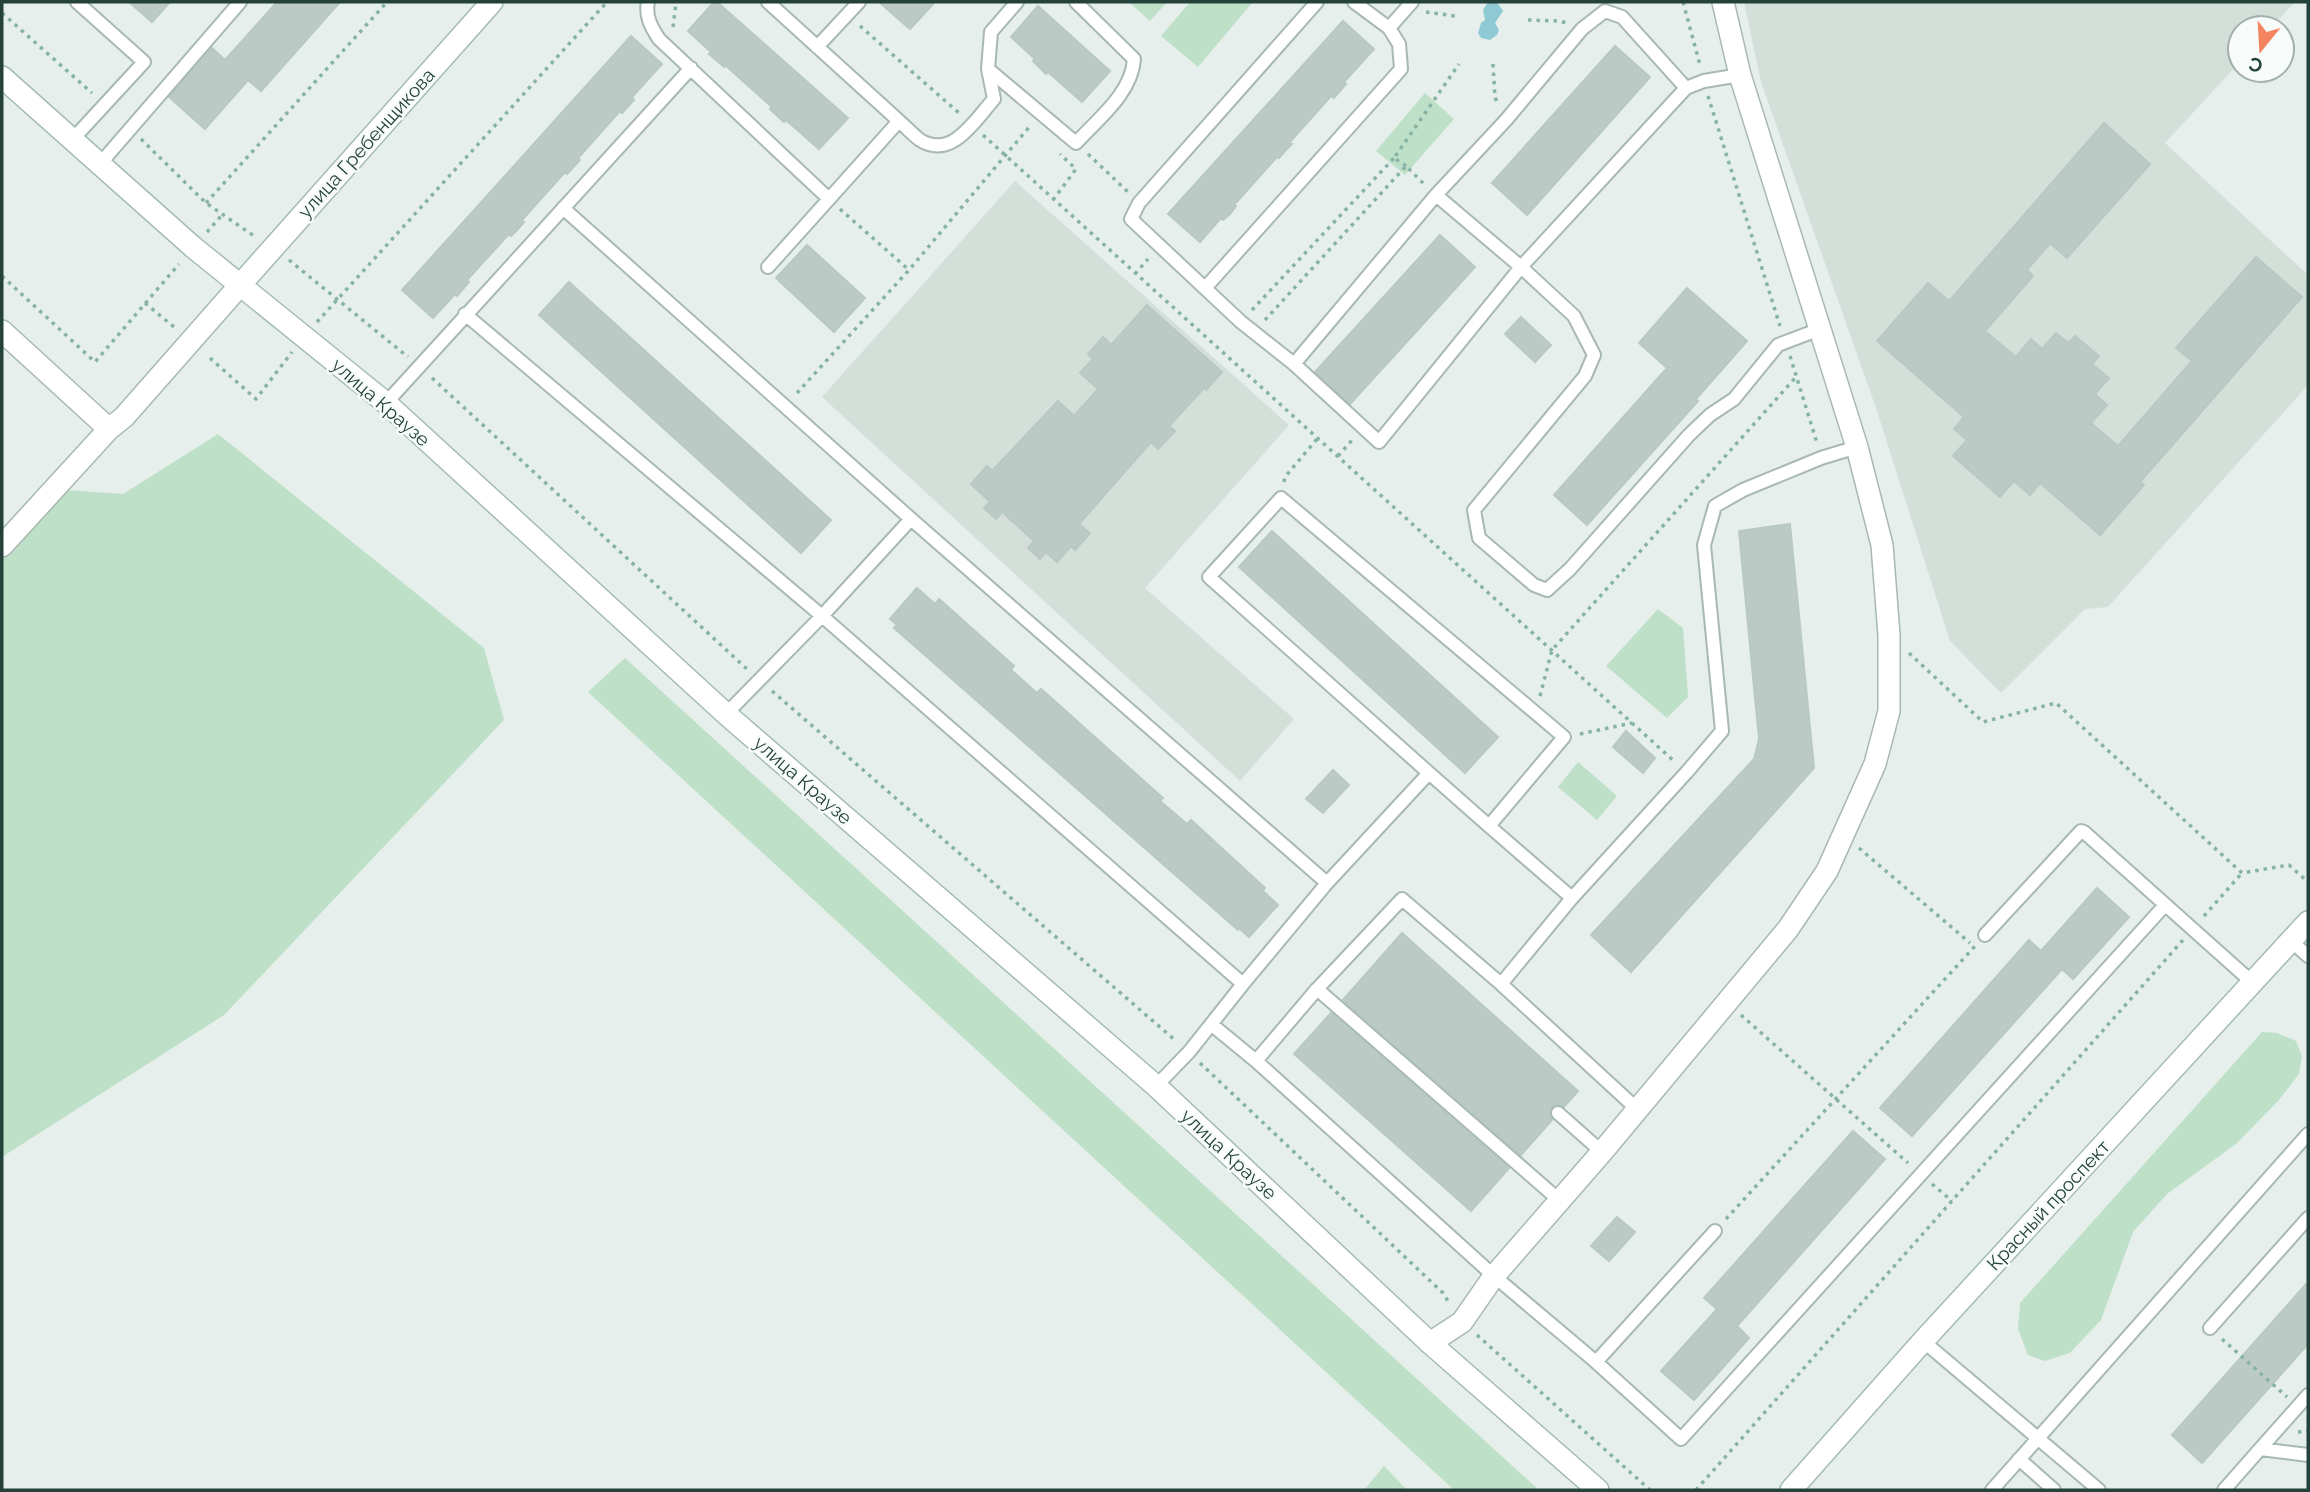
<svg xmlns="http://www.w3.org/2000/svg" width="2310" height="1492" font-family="Raleway,sans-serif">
	<rect width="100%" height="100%" fill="#e6efeb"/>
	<!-- built -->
	<path fill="#d4dfda" d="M1744,2H2295L2271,28H2240V62L2165,143L2308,275V385L2108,607L2085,609L2001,693L1950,641L1877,411L1761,82Z
		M1015,181L1289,425L1145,588L1294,719L1240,781L822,397Z"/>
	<!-- green -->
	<path fill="#bfe0c8" d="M1129,2H1167L1150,21Z
		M1190,2H1253L1198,67L1161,36Z
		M1425,93L1454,119L1405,175L1376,151Z
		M218,434L484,648L504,720L224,1015L2,1157V530L52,489L123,494Z
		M1658,609L1683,628L1688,697L1667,718L1606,666Z
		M625,658L1539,1490H1454L588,692Z
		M1578,762L1617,796L1597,820L1558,787Z
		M2262,1032L2277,1033L2296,1041L2302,1056L2299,1074L2279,1100L2236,1144L2167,1194L2133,1232L2101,1320L2070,1353L2045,1361L2028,1355L2018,1329L2020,1303Z
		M1384,1466L1407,1490H1364Z"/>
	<!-- water -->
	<path fill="#8ec9d4" d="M1488,2H1497L1503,11L1495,23L1499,30L1497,35L1490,40L1481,38L1478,33L1481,23L1485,20L1483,10Z"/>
	<!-- building -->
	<path fill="#bbcac4" stroke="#b8c9c2" stroke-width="2" d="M129,2H170L152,22Z
		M277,2H340L261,91L248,80L205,129L169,97L212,48L225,60Z
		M714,2H717L848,118L819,149L786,120L784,122L770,109L772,107L725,65L724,67L709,54L711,52L688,31Z
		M879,2H935L910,29Z
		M1038,6L1110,71L1082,102L1048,72L1046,74L1033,61L1035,59L1011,37Z
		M1343,21L1374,49L1344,82L1346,84L1334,98L1331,96L1289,143L1292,144L1285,151L1279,158L1277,157L1234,205L1236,206L1230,214L1223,220L1221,218L1200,242L1168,214Z
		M631,36L662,64L632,97L634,100L622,113L620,111L578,158L580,160L567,174L565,172L522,220L524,222L518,229L511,236L509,234L467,280L469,282L457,296L455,294L433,318L402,290Z
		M1615,46L1650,77L1527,215L1492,183Z
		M2104,123L2150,164L2067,258L2050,243L2027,270L2033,276L1985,331L2016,357L2031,339L2042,349L2056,333L2069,343L2075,336L2099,356L2092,364L2109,378L2095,394L2107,405L2091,423L2118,446L2192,361L2176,348L2256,257L2302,297L2140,482L2144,485L2100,535L2040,483L2030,495L2014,481L2000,497L1953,456L1967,440L1954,429L1964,417L1877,341L1928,283L1949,301Z
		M1440,235L1475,267L1350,404L1315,372Z
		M807,245L865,298L834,332L776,278Z
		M569,282L831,520L801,553L539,315Z
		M1687,288L1747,341L1696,399L1698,401L1587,525L1554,495L1667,368L1639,343Z
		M1147,305L1222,372L1206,390L1204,388L1169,426L1175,431L1158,449L1151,442L1079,524L1090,533L1075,550L1071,546L1057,562L1046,552L1040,559L1028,548L1034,541L1002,512L996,519L984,508L990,502L971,484L987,466L992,471L1058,401L1074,416L1098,389L1080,373L1093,359L1088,354L1103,337L1111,345Z
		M1521,317L1551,345L1535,362L1505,334Z
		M1790,524L1814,768L1631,972L1591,935L1754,759L1759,739L1739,531Z
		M1272,531L1498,737L1465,773L1239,567Z
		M917,588L935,604L939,599L1014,666L1011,670L1037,693L1041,689L1163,798L1160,801L1187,824L1191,820L1265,888L1263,891L1278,905L1249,937L1239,928L1238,930L894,628L897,625L890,619Z
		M1626,731L1655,758L1643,773L1613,747Z
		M1333,770L1349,785L1323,813L1306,799Z
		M2097,888L2129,917L2073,979L2062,969L1912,1136L1880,1108L2029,940L2041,951Z
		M1402,933L1578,1091L1564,1107L1556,1105L1551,1108L1550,1115L1552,1120L1521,1155L1343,1000Z
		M1331,1013L1509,1168L1471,1211L1294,1054Z
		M1853,1131L1885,1159L1737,1326L1749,1338L1694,1400L1661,1371L1717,1309L1704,1298Z
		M1617,1217L1635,1232L1609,1261L1591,1246Z
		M2308,1282V1344L2202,1463L2172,1435Z"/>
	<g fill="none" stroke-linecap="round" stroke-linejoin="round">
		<defs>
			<path id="lane" d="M648,2C645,16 651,27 659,39L828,198
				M768,2L899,121L768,267
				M1354,2L1389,28L1412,2
				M817,47L859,2
				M988,69L1076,143C1098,119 1132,93 1134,59L1076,2
				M1686,88L1622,17L1605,11L1582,29L1506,120L1436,195L1294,364L1379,442L1521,267L1686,88L1704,81L1740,75
				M899,121C906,127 913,135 920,140C952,160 975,120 994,99L988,69L991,32L1017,2
				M73,139L144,62L77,2
				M99,165L240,2
				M1436,195L1521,267L1574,316L1594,355L1585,376L1474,510L1479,538L1534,585L1547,590L1570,569L1689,435L1710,415L1734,399L1778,345L1820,329
				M563,208L911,519L1327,883L1243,984
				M1206,287L1401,69L1399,44L1389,28
				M465,314L822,616L1243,984L1189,1052L1156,1086
				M1294,364L1241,322L1131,219L1139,203L1317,2
				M386,403L691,68
				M726,714L822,616L911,519
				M1327,883L1429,773L1209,577L1281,498L1564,737L1489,826L1429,773
				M1572,898L1686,773L1722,731L1704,545L1715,506L1743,490L1821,458L1857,447
				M1985,935L2081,831L2084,832L2253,983
				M2291,941L2308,956
				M1501,984L1637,1109
				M1317,989L1559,1200
				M1211,1024L1256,1061L1317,989L1402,899L1501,984L1572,898L1489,826
				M1256,1061L1494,1276L1596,1362L1715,1231
				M1558,1113L1602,1152
				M2210,1328L2308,1218
				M1923,1341L2099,1490
				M1596,1362L1681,1439L2165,905
				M2260,1449L2308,1395
				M2019,1459L2054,1490
				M1992,1490L2308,1134
				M2224,1490L2260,1449L2308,1455"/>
			<path id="street" d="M2,331L109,429L124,417L241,284
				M2,546L109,429
				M1430,1343L1462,1322L1494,1276L1602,1152L1788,929L1827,871L1875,764L1889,711V635L1882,545L1857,447L1740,75L1723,2"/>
			<path id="secondary" d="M2,77L193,247L386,403L726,714L1156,1086L1430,1343L1598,1490
				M241,284L492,2
				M1791,1490L1923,1341L2308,922"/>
		</defs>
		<!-- lane casing -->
		<use href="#lane" stroke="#a8b8b2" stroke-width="16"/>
		<!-- street casing -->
		<use href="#street" stroke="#a8b8b2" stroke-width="24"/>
		<!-- secondary casing -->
		<use href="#secondary" stroke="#a4bbb3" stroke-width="24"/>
		<!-- path -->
		<path stroke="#86b3a5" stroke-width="3.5" stroke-dasharray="3.5 5" stroke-linecap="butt" d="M1683,2L1700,65
			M1426,12L1455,16
			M2,13L92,93
			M1528,20L1559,21L1567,23
			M860,26L959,113
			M673,27L676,2
			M1493,64L1495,98L1498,103
			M1708,96L1780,326
			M983,135L1675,762
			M141,139L206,203L257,238
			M1088,154L1128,192
			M1406,166L1394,158L1459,64
			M1053,200L1076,169L1060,154
			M206,203L387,2
			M840,209L909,270
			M207,232L222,215
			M289,260L408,357
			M1135,274L1148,259
			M2,276L95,362L179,264
			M145,303L174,327
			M1252,310L1394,158
			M1265,320L1406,166L1424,184
			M317,322L607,2
			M1790,356L1817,443
			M210,358L256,399L292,352
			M432,378L748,670
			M797,393L909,270L1030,126
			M1338,456L1353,439
			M1284,482L1285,477L1317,439
			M1909,653L1983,722L2056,703L2242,873L2289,865L2308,882
			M772,691L1176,1041
			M1540,696L1552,650L1796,377
			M1580,734L1632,723
			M1859,848L1970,943
			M2204,916L2242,873
			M1741,1015L1908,1163
			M1200,1063L1443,1293L1449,1303
			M1932,1184L1952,1201
			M1726,1219L1976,945
			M1477,1335L1650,1490
			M2222,1339L2287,1397
			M2298,1432L2308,1431V1423
			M1696,1490L2183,940"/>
		<!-- lane -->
		<use href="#lane" stroke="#fff" stroke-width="12"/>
		<!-- street -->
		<use href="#street" stroke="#fff" stroke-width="21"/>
		<!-- secondary -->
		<use href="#secondary" stroke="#fff" stroke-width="21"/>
	</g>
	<g text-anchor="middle" stroke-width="5" stroke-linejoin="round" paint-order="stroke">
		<!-- street labels -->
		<g font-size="19" fill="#24423a" stroke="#f7fbf9">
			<text transform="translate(366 143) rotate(-48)" y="7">улица Гребенщикова</text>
			<text transform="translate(381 402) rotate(41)" y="7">улица Краузе</text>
			<text transform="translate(803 780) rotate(41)" y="7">улица Краузе</text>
			<text transform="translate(1229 1154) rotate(43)" y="7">улица Краузе</text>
			<text transform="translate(2048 1205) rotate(-47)" y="7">Красный проспект</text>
		</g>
	</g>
	<!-- border -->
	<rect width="2310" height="1492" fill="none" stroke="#24423a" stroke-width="7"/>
	<!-- north arrow -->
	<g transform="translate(2261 49) rotate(198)"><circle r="33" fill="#f7fbf9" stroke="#a3b1ad" stroke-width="2"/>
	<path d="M0-5L12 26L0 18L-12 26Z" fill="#f4845f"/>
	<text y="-10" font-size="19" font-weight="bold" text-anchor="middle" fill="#24423a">С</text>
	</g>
</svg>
